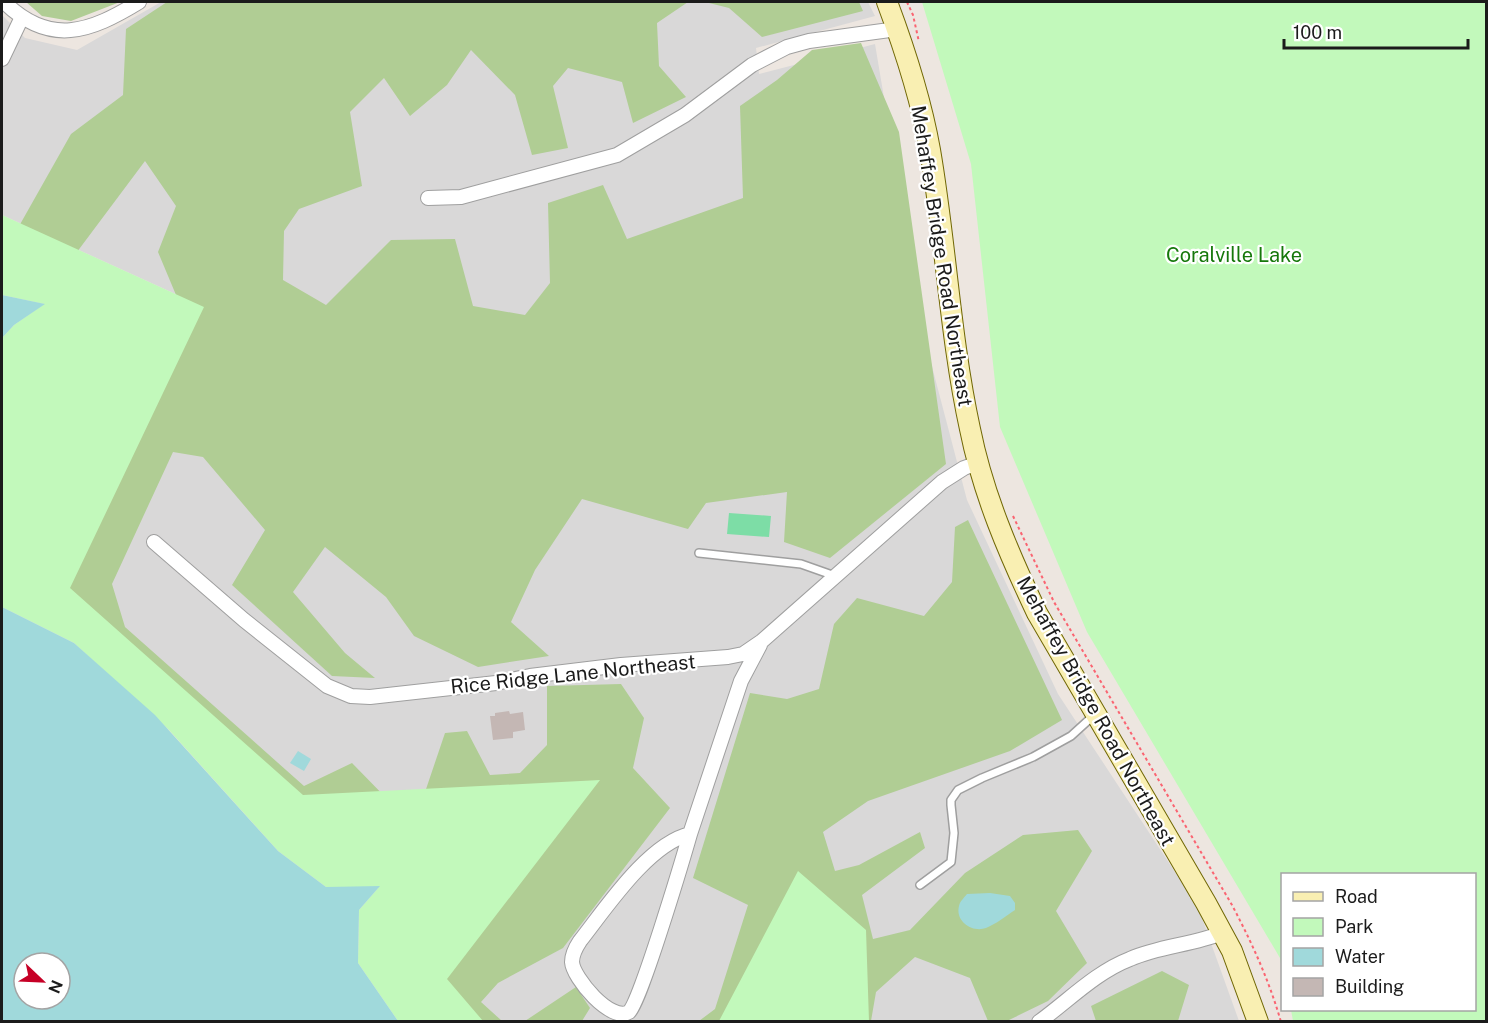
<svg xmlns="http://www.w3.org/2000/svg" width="1488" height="1023" font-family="'Public Sans',sans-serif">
	<rect width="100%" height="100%" fill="#ede6e0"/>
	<!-- residential -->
	<path fill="#d9d8d8" d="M161,2H868L875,16L756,48L759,74L875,44L924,336L967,500L1058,694L1198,907L1239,1021H483L304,795L70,588L204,307L2,215V15L25,38L77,50Z"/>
	<!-- forest -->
	<path fill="#b0cd94" d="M26,2H120L71,21L42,16Z
		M167,2H688L657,23L659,66L686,97L633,123L622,82L568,68L553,86L568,148L532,155L515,95L471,50L447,85L410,116L384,78L350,112L362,186L299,209L284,231L283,280L326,305L391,240L455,239L473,306L525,315L550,283L548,203L603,185L627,239L743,198L740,106L777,80L812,50L861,43L899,132L946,464L830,558L784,542L787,492L706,503L688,529L582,499L535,570L511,622L549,656L478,667L414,636L386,597L325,547L293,592L345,653L375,678L332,676L232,585L265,530L203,457L173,452L112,584L125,627L304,786L352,763L394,806L423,798L445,733L467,731L490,775L520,773L547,745V686L621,684L644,718L633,768L670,808L563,948L498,983L481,1002L502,1021H439L371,861L80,627L2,407L184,314L158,252L176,206L145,161L74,256L5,251L71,134L123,95L126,29Z
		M705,2H859L863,11L762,37L729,8Z
		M968,520L1062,720L1010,751L868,801L823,832L835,871L859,865L920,832L925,848L862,895L873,939L910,930L965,873L1023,835L1078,830L1092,851L1056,911L1087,963L1048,1001L1007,1021H988L970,978L915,957L876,992L871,1021H699L715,1009L748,905L693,878L750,693L787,699L819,689L834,624L857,598L924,616L952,582L955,527Z
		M1162,971L1189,985L1178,1021H1096L1091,1006Z
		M576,987L590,1008L582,1021H525Z"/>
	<!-- park -->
	<path fill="#c2f9bb" d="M922,2H1486V1021H1293L1291,1010H1474V874H1282V970L1280,958L1087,632L1000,427L971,164Z
		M2,215L204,307L70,588L303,795L600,780L447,979L483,1021H398L358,963L359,910L379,887H326L278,851L169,730L74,643L2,607V338L14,325L44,304L2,295Z
		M798,871L866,930L869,1021H719Z"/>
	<!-- pitch -->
	<path fill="#7ddda6" d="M729,513L771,516L769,537L727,534Z"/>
	<!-- water -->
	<path fill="#a0d9db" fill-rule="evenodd" d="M2,295L45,304L14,325L2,338Z
		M2,607L74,643L155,715L278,851L326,887L380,886L359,910L358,963L398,1021H2ZM24,963H60V999H24Z
		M298,751L311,759L304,771L290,763Z
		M990,893L1010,896L1015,903V910C1006,916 996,924 986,928C972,933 955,921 959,906C960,901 964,898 967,894Z"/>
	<!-- building -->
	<path fill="#c4b7b4" d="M509,711L510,714L523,712L525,730L513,732V738L493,740L490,716H495V713Z"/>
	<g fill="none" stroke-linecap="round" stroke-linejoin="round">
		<defs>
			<path id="lane" d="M699,553L801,564L835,576
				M920,885L951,862L954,833L951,805V800L958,790L982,778L1033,757L1071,736L1093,716"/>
			<path id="street" d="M4,2C50,47 90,32 139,2
				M2,59L22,17
				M428,198L461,197L617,155L685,115L752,65L787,47L809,41L897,29
				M154,542L244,620L327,686L351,696L370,697L496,683L530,676L621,665L728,657L743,654L762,641L942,482L964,468L978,463
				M690,834C684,855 639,1006 629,1012C611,1023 573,978 572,962C572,954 576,947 580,941C606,908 648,844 690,834Z
				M690,834L741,681L760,645
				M1039,1022C1068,1001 1096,972 1130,959C1159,946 1192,945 1222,933"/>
			<path id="secondary" d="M887,2C905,50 921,99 930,150C946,243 950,337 970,429C983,494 1009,554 1037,613L1206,903L1232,951L1258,1022"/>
		</defs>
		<!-- lane casing -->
		<use href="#lane" stroke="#9f9f9f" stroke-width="10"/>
		<!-- street casing -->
		<use href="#street" stroke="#9f9f9f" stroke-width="16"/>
		<!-- secondary casing -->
		<use href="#secondary" stroke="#706704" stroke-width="22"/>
		<!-- path -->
		<path stroke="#fa6471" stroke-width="2" stroke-dasharray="3 3" stroke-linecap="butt" d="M907,2L913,15L919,42
			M1013,516L1054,602L1232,905C1252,943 1269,980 1281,1022"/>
		<!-- lane -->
		<use href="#lane" stroke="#fff" stroke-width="7"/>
		<!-- street -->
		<use href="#street" stroke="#fff" stroke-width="14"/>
		<!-- secondary -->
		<use href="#secondary" stroke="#f9efb2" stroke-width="20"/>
	</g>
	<g text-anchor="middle" stroke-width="4.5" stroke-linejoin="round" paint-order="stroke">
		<!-- park labels -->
		<g font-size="20" fill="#16780b" stroke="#fff">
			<text x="1234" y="262">Coralville Lake</text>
		</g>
		<!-- street labels -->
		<g font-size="20" fill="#1b1b1b" stroke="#fff">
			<text transform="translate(942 256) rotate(81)" y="7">Mehaffey Bridge Road Northeast</text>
			<text transform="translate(573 674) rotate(-6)" y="7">Rice Ridge Lane Northeast</text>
			<text transform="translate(1096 711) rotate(61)" y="7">Mehaffey Bridge Road Northeast</text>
		</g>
	</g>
	<!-- border -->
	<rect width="1488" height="1023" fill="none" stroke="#1b1b1b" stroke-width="6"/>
	<!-- legend -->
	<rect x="1281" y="873" width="195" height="138" fill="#ffffff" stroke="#a4a4a4" stroke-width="1.5"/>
	<rect x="1293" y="892" width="30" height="9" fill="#f9efb2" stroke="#a4a4a4" stroke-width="1.5"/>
	<text x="1335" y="903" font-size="18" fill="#1b1b1b">Road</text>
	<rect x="1293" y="918" width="30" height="18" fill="#c2f9bb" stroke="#a4a4a4" stroke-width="1.5"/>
	<text x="1335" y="933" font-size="18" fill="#1b1b1b">Park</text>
	<rect x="1293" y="948" width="30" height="18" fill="#a0d9db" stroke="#a4a4a4" stroke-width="1.5"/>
	<text x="1335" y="963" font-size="18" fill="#1b1b1b">Water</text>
	<rect x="1293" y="978" width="30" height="18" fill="#c4b7b4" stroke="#a4a4a4" stroke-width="1.5"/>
	<text x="1335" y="993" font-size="18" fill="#1b1b1b">Building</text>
	<!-- north arrow -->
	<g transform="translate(42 981) rotate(113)"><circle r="28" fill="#ffffff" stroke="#a4a4a4" stroke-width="1.5"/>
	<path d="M0-4.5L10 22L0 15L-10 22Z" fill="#c60026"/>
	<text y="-9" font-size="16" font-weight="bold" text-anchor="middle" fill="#1b1b1b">N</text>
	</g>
	<!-- scale -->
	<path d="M1284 39v9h184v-9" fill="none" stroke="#1b1b1b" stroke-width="3"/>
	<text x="1293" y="39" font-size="18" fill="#1b1b1b" stroke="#ffffff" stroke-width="4.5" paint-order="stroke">100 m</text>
</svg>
